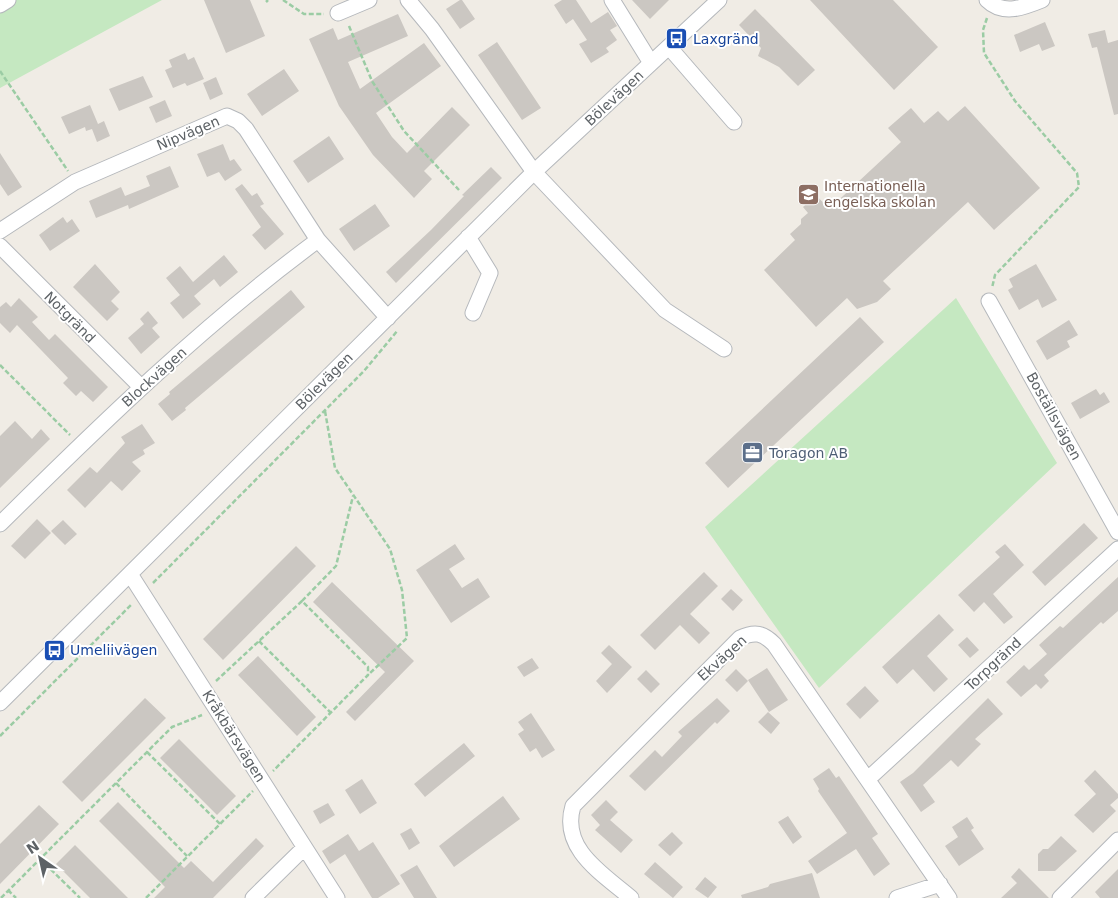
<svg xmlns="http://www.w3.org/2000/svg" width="1118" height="898" font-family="'DejaVu Sans',sans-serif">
	<rect width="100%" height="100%" fill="#f0ece5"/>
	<!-- green -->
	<path fill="#c5e8c1" d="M0,0H162L0,88Z
		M956,298L1057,463L819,688L705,527Z"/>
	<!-- building -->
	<path fill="#cbc7c2" d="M204,0H250L265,36L226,53Z
		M460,0H462L475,19L460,29L446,9Z
		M562,0H576L591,23L608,12L617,26L610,30L617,40L606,48L609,52L591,63L579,44L587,40L573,19L566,24L554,5Z
		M632,0H669L650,19Z
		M810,0H893L938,47L894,90Z
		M755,9L815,70L798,86L779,67L758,56L761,48L739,25Z
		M398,14L408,36L348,62L360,89L424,43L441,66L376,113L392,137L407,153L452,107L470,125L424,171L432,179L414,198L373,155L339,106L309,39L333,28L338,40Z
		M1045,22L1055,46L1042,51L1039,44L1020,52L1014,35Z
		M1105,30L1108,43L1118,40V114L1114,115L1097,47L1092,48L1088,34Z
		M497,42L541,108L522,120L478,55Z
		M185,53L188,60L194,57L204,79L187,86L185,83L173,88L165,70L172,67L169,60Z
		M284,69L299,91L262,116L247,94Z
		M143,76L153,97L119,111L109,89Z
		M216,77L223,94L210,100L203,83Z
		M165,100L172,116L156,123L149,107Z
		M90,105L98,124L104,121L110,136L97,142L92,129L86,131L85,127L69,134L61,117Z
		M965,106L1040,188L994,230L968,202L883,281L891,289L877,302L857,309L847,298L816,327L764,270L795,240L790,234L801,224V219L808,213L803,207L816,195L829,209L901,142L888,128L911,108L924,123L938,111L948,121Z
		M329,136L344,159L308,183L293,161Z
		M223,144L230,161L234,159L242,170L225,181L219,172L207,177L197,154Z
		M0,153L22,187L8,196L0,184Z
		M170,166L179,187L129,209L128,205L96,218L89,201L121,187L125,196L150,186L146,176Z
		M491,167L502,178L396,283L386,272L431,230L464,196L462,195Z
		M242,184L252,196L257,193L264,204L260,206L284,234L265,250L252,235L261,227L235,189Z
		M375,204L390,226L354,251L339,229Z
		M63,217L67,223L72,219L80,231L50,251L39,235Z
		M224,255L238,272L220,287L214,279L194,296L201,304L183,319L170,303L180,295L166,278L180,266L193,282Z
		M95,264L120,292L111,301L119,309L107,321L73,287Z
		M1036,264L1057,300L1042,308L1038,299L1019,310L1008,290L1013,287L1009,279Z
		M291,290L305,307L185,408L186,410L172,421L158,404L170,394L169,392Z
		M19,298L38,317L32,322L49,340L55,334L108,387L93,402L81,391L76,396L63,383L68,378L17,325L10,333L0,323V307L6,302L11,307Z
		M148,311L158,323L152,328L160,337L141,354L128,338L144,324L140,319Z
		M860,317L884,342L728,488L705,463Z
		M1069,320L1078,335L1067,341L1070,347L1047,360L1036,341Z
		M1096,389L1100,395L1104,392L1110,402L1080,419L1071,403Z
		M15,421L32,439L41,429L50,439L0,488V436Z
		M142,424L155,443L143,450L145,454L132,462L141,471L122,491L111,481L85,508L67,490L90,467L97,473L125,443L121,437Z
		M37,519L51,533L25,559L11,546Z
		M63,520L77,534L65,545L51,531Z
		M1084,523L1098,538L1045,586L1032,572Z
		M455,544L465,559L449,569L462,588L478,578L490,597L451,623L416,570Z
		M1005,544L1024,565L993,594L1013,617L1004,624L984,602L974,612L958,595L1000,557L995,552Z
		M296,546L316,566L223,660L203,639Z
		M704,572L718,586L690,614L710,633L699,644L680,625L655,650L640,635Z
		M1118,577V611L1103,624L1101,622L1044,675L1049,681L1041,689L1036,684L1021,697L1006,682L1024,665L1029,670L1047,654L1039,645L1060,626L1063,628Z
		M332,582L414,661L355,721L346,712L385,672L313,602Z
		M731,589L743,600L733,611L721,599Z
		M939,614L954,630L927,656L948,679L934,692L913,669L897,684L882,667Z
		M967,637L979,650L970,658L958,645Z
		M609,645L632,667L607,693L596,681L612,664L601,653Z
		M258,656L316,717L297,736L238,675Z
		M532,658L539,668L524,677L517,667Z
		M767,668L788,700L769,712L748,680Z
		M736,669L748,681L737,692L725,680Z
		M646,670L660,684L651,693L637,679Z
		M865,686L879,701L860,719L846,704Z
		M145,698L166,718L82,802L62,782Z
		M717,698L730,711L717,724L715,722L645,791L629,776L655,750L662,757L682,736L678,732Z
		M988,698L1003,714L975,739L981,744L958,767L951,760L923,785L935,802L921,812L900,782L913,773Z
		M768,712L780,723L771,734L758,722Z
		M531,713L555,750L542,758L536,748L530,752L518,734L524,730L518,722Z
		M179,739L236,796L217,815L160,758Z
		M464,743L475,756L425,797L414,784Z
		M829,768L836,778L839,776L878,834L872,838L890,864L874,876L856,849L817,874L808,861L847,833L818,791L819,789L813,779Z
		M1095,770L1118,794V798L1110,805L1116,811L1093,833L1074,815L1096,794L1084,781Z
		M362,779L377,803L360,814L345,790Z
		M503,796L520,819L454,867L439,846Z
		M606,800L618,812L610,820L633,840L621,853L595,830L600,825L591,815Z
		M118,802L184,868L191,861L213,882L256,838L264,846L213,898H154L165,887L99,821Z
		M328,803L335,815L320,824L313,811Z
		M39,805L59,824L0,884V844Z
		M788,816L802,837L793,844L778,822Z
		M967,817L974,828L971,830L984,849L959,866L945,846L958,837L952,827Z
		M411,828L420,843L409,850L400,834Z
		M672,832L683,843L670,856L658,845Z
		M348,834L359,851L373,842L400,884L378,898H372L345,854L330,864L322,851Z
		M1061,836L1077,851L1055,871H1038V854L1043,849H1048Z
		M75,845L128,898H90L56,864Z
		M655,862L683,887L673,898L644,874Z
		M417,865L437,898H414L400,875Z
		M1019,868L1049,898H1001L1017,883L1011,877Z
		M1118,869V898H1100L1095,892Z
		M812,873L820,898H742L741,895L768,887L770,884Z
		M705,877L717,887L708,898L695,889Z"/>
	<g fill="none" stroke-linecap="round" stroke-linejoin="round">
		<defs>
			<path id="minor" d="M408,0L432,29L534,172L665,310L724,349
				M612,0L651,63
				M987,0C1003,16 1025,7 1042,0
				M0,5L8,0
				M338,13L369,0
				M669,47L734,122
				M0,231L75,182L227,116L238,121L246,129L318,240L388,318
				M468,237L490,273L473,313
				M0,246L141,387
				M989,301L1118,532
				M0,524C101,424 203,325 318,240
				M130,574L337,898
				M0,703L534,172L719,0
				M868,779L1118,549
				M253,898L304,848
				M631,898C603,874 560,849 573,806L740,638C755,631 763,633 774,644L949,898
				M897,898L940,884
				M1060,898L1118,840"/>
		</defs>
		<!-- minor casing -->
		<use href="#minor" stroke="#b5b8bc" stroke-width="17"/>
		<!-- path -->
		<path stroke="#9bcca4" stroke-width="2.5" stroke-dasharray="5 2.5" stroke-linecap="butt" d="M283,0L304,14H324
			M266,2L268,0
			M987,18L983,30L984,53L1015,101L1077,173L1079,187L995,275L992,288
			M349,26L372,81L404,131L459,190
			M0,71L68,171
			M0,365L70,435
			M325,411L335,468L390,549L402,590L407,638L368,675
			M153,583L364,371L398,330
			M302,601L336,566L353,496
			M259,641L330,712
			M216,681L302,601L368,667V675L273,771
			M0,736L132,604
			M147,752L220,824
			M116,783L187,856
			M40,859L80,898
			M8,890L16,898
			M1,898L172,727L202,715
			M146,898L253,791"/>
		<!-- minor -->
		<use href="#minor" stroke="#fff" stroke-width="15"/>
	</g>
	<!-- icons -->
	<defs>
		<symbol id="bus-square" viewBox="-11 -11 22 22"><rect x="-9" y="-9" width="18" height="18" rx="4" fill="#1a4fb4" stroke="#fff"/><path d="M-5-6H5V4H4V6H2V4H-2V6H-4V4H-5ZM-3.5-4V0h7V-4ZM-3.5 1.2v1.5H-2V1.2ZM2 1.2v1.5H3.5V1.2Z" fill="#fff"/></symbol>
		<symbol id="school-square" viewBox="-11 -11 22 22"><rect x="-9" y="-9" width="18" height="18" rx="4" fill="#8d6e63" stroke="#fff"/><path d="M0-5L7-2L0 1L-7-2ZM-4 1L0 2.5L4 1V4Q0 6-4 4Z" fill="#fff"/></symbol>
		<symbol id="office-square" viewBox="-11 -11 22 22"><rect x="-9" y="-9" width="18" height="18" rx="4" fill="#5c6f8a" stroke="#fff"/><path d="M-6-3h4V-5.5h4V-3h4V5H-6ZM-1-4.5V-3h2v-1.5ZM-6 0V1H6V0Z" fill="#fff"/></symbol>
	</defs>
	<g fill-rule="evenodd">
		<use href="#bus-square" x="664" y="26" width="25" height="25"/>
		<use href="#school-square" x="796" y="182" width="25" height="25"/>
		<use href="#office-square" x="740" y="440" width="25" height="25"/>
		<use href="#bus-square" x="42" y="638" width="25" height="25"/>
	</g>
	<g text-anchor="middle" stroke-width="4" stroke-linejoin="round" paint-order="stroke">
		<!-- transit labels -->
		<g font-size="14" fill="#164399" stroke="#fff" text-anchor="start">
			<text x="693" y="44">Laxgränd</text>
			<text x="70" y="655">Umeliivägen</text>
		</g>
		<!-- street labels -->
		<g font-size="14" fill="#5d6266" stroke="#fff">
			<text transform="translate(614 98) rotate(-43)" y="5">Bölevägen</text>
			<text transform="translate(188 133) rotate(-23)" y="5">Nipvägen</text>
			<text transform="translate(70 317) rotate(45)" y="5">Notgränd</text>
			<text transform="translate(154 377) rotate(-42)" y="5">Blockvägen</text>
			<text transform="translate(324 381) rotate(-45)" y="5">Bölevägen</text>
			<text transform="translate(1054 416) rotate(61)" y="5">Boställsvägen</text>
			<text transform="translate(722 658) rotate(-42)" y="5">Ekvägen</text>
			<text transform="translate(993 664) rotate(-43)" y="5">Torpgränd</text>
			<text transform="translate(234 736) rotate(58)" y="5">Kråkbärsvägen</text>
		</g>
		<!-- education labels -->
		<g font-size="14" fill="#785e54" stroke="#fff" text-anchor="start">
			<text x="824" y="191">Internationella<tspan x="824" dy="16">engelska skolan</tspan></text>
		</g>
		<!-- service labels -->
		<g font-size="14" fill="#4e5e75" stroke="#fff" text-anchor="start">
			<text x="769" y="458">Toragon AB</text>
		</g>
	</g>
	<!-- north arrow -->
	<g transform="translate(40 858) rotate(326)" stroke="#ffffff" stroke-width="4" paint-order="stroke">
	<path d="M0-4L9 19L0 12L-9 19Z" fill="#5d6266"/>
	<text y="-8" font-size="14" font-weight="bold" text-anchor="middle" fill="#5d6266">N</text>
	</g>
</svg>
